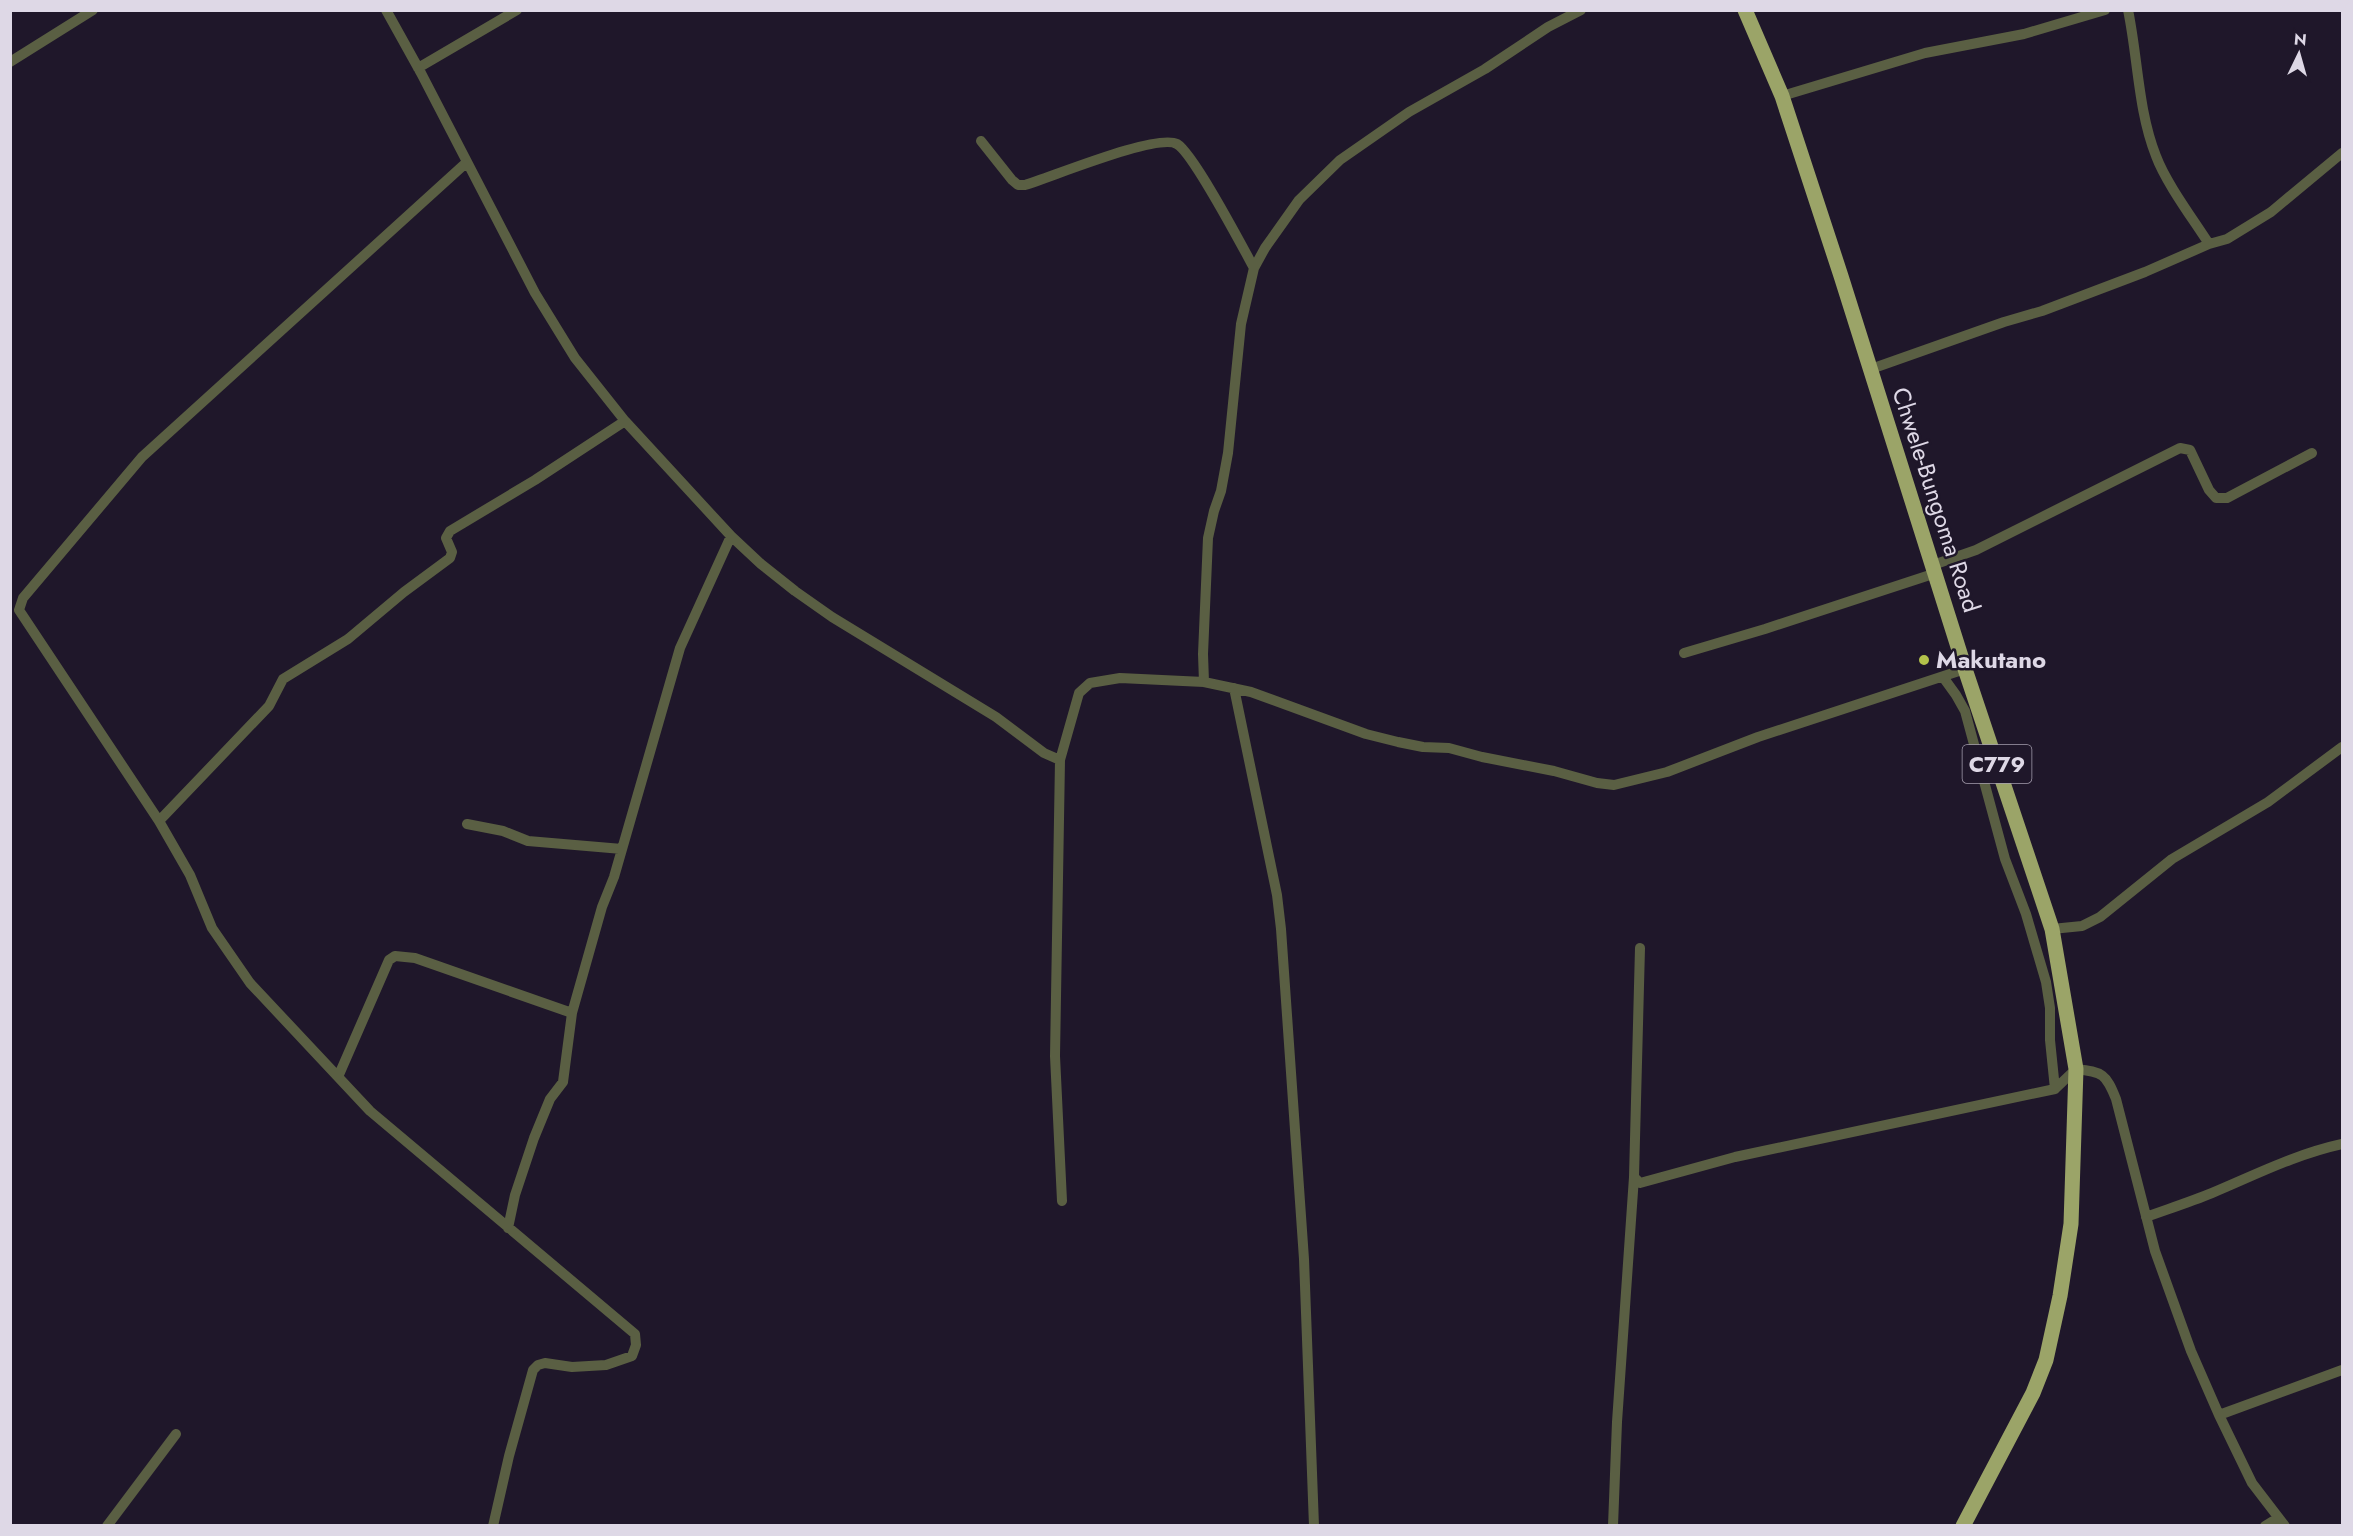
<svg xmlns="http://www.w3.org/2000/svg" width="2353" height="1536" font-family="Jost,sans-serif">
	<rect width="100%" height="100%" fill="#1f172a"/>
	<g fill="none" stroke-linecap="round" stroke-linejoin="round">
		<!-- street -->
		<path stroke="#5a5f43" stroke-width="10" d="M386,10L421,73L535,293L575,358L625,421L731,536L761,564L795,591L832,617L996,717L1044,753L1060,760L1079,693L1090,683L1120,678L1204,682L1251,692L1366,734L1398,742L1423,747L1449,748L1482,757L1554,771L1597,783L1614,785L1667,772L1758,737L1965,669
			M2128,10C2138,58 2138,111 2156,156C2166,183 2193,219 2209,244
			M10,62L93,10
			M418,68L517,10
			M1782,96L1925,53L2024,34L2105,10
			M981,141L1012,180L1018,185H1025C1052,177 1157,133 1177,144C1193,153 1242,246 1254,268
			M467,162L142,457L23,598L19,610L159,821L190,875L212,928L250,983L370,1111L635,1334L636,1345L632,1356L606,1365L572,1367L545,1363L538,1365L533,1370L509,1456L493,1526
			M1871,369L2004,322L2042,311L2145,272L2209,244L2227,239L2271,212L2342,153
			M1933,565L1976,550L2180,448L2190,450L2209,490L2216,498H2227L2312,453
			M1684,653L1765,629L1936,573
			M1943,677L1956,695L1965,711L2005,859L2026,914L2046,982L2050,1008V1040L2055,1089
			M1204,682L1203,654L1208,538L1214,511L1221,491L1228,453L1241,324L1254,268L1265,248L1299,200L1340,160L1409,112L1485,69L1548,27L1581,10
			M1234,688L1277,895L1281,929L1304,1259L1314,1526
			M1060,760L1055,1056L1062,1201
			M159,821L269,706L283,679L348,639L404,592L450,558L452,552L446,538L450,531L535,480L625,421
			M467,824L503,831L528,841L622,849
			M2052,929L2082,926L2100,917L2172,859L2268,802L2342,747
			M1640,948L1634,1177L1640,1183L1735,1157L2055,1089L2076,1069C2103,1072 2106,1074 2116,1099L2155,1251L2191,1351L2219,1415L2252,1483L2285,1526
			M338,1077L389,960L395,956L415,958L572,1013
			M2146,1217C2168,1209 2190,1202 2212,1193C2255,1175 2296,1154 2342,1144
			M508,1228L515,1195L534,1138L550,1099L563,1082L572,1013L602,907L614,877L680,648L731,536
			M2219,1415L2342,1370
			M107,1526L176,1434
			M1613,1526L1617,1422L1634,1177
			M2265,1526L2278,1518"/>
		<!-- primary -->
		<path stroke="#9ba468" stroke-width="15" d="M1745,10L1782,96L1841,276L1965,669L2052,929L2076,1069L2071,1224L2060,1296L2046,1360L2033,1393L1963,1526"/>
	</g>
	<!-- markers -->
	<circle fill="#b3c24b" stroke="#1f172a" stroke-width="2" cx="1924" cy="660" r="6"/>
	<g text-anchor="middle" stroke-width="5" stroke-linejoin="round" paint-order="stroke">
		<!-- shield labels -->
		<rect fill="#1f172a" stroke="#a59eae" stroke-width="1.5" x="1962.5" y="745" width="69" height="38" rx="4.5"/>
		<g font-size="22" font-weight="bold" fill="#ded8e6">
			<text x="1997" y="772">C779</text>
		</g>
		<!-- street labels -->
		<g font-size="24" fill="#ded8e6" stroke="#1f172a">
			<text transform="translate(1936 500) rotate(72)" y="8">Chwele-Bungoma Road</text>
		</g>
		<!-- poi labels -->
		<g font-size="24" font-weight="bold" fill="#ded8e6" stroke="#1f172a" text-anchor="start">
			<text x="1936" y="668">Makutano</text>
		</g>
	</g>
	<!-- border -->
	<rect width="2353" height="1536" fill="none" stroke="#ded8e6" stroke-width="24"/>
	<!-- north arrow -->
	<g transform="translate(2299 54) rotate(5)" stroke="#1f172a" stroke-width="4.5" paint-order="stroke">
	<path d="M0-4.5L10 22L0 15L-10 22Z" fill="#ded8e6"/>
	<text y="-9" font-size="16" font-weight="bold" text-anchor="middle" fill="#ded8e6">N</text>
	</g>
</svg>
